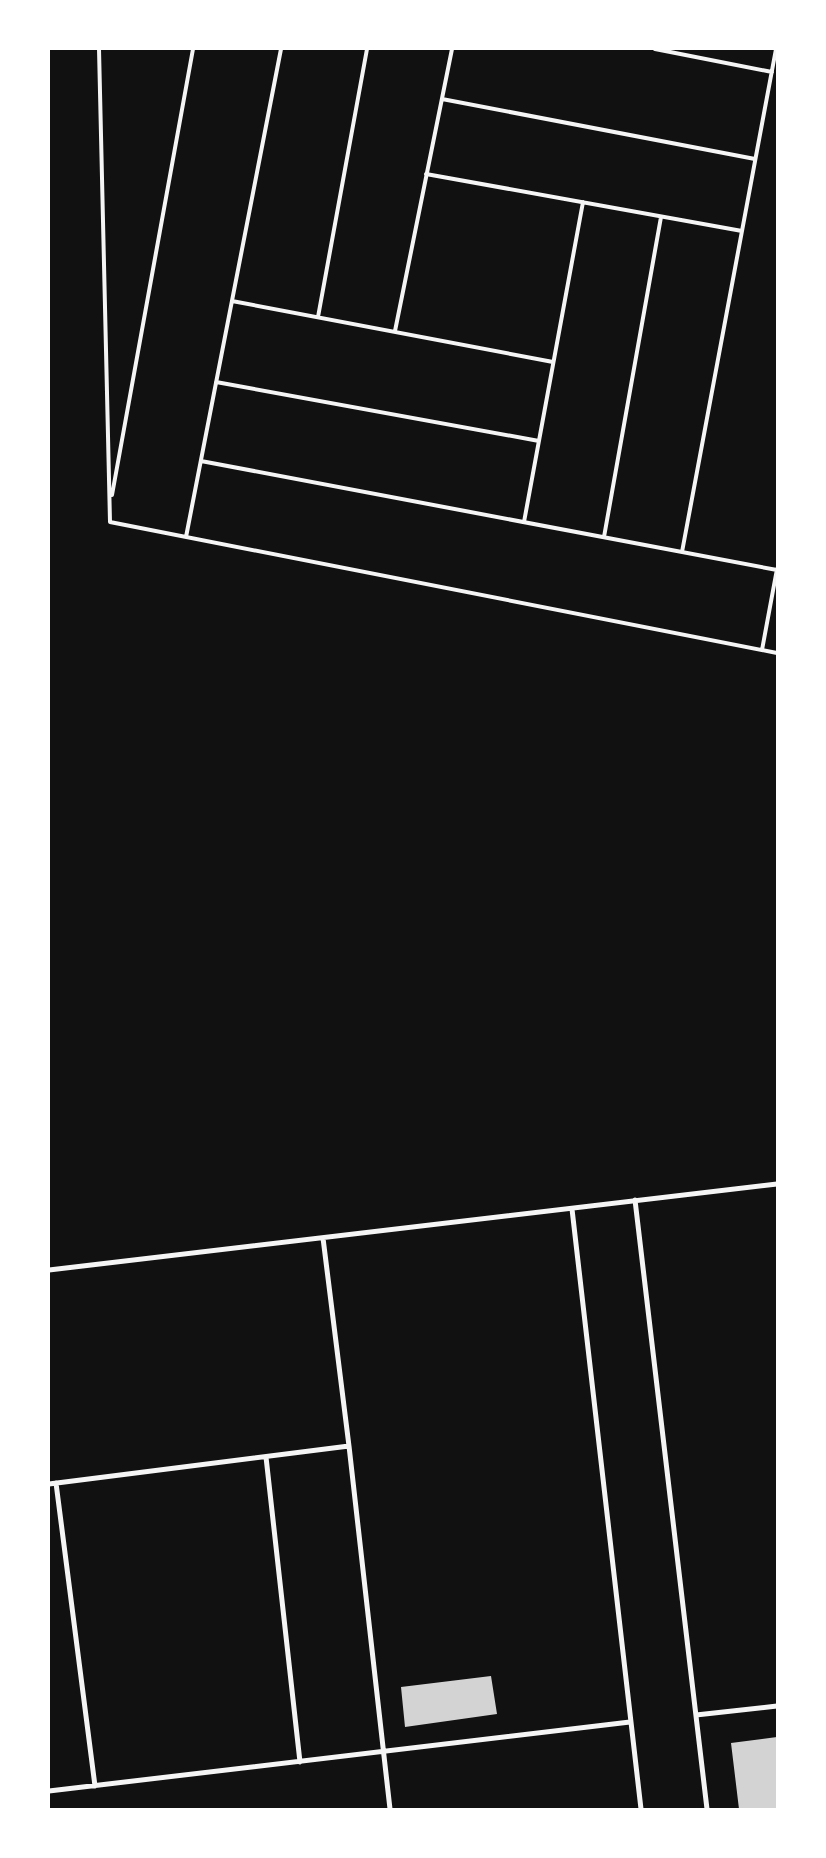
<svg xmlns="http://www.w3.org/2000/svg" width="826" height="1858" font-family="'Titillium Web',sans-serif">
	<rect width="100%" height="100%" fill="#111"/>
	<!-- building -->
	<path fill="#d3d3d3" d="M491,1676L497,1714L405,1727L401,1687Z
		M777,1737V1809H739L731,1743Z"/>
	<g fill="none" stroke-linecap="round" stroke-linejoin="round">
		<!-- service -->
		<path stroke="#f5f5f5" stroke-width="4" d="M99,49L110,522L777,653
			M655,49L772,72
			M442,99L755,159
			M426,174L742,231
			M232,301L553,362
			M318,317L367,49
			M395,331L452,49
			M216,382L539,441
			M201,461L777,570
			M112,495L193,49
			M524,522L583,202
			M186,537L281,49
			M604,537L661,217
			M682,552L776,49
			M762,650L777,569"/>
		<!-- minor -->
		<path stroke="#f5f5f5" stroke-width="5" d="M635,1200L707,1809
			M572,1209L641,1809
			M49,1270L777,1184
			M349,1446L390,1809
			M266,1457L300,1762
			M56,1483L95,1786
			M49,1484L349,1446L323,1238
			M696,1715L777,1706
			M49,1791L630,1722"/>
	</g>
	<!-- border -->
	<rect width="826" height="1858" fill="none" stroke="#ffffff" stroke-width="100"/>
</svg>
